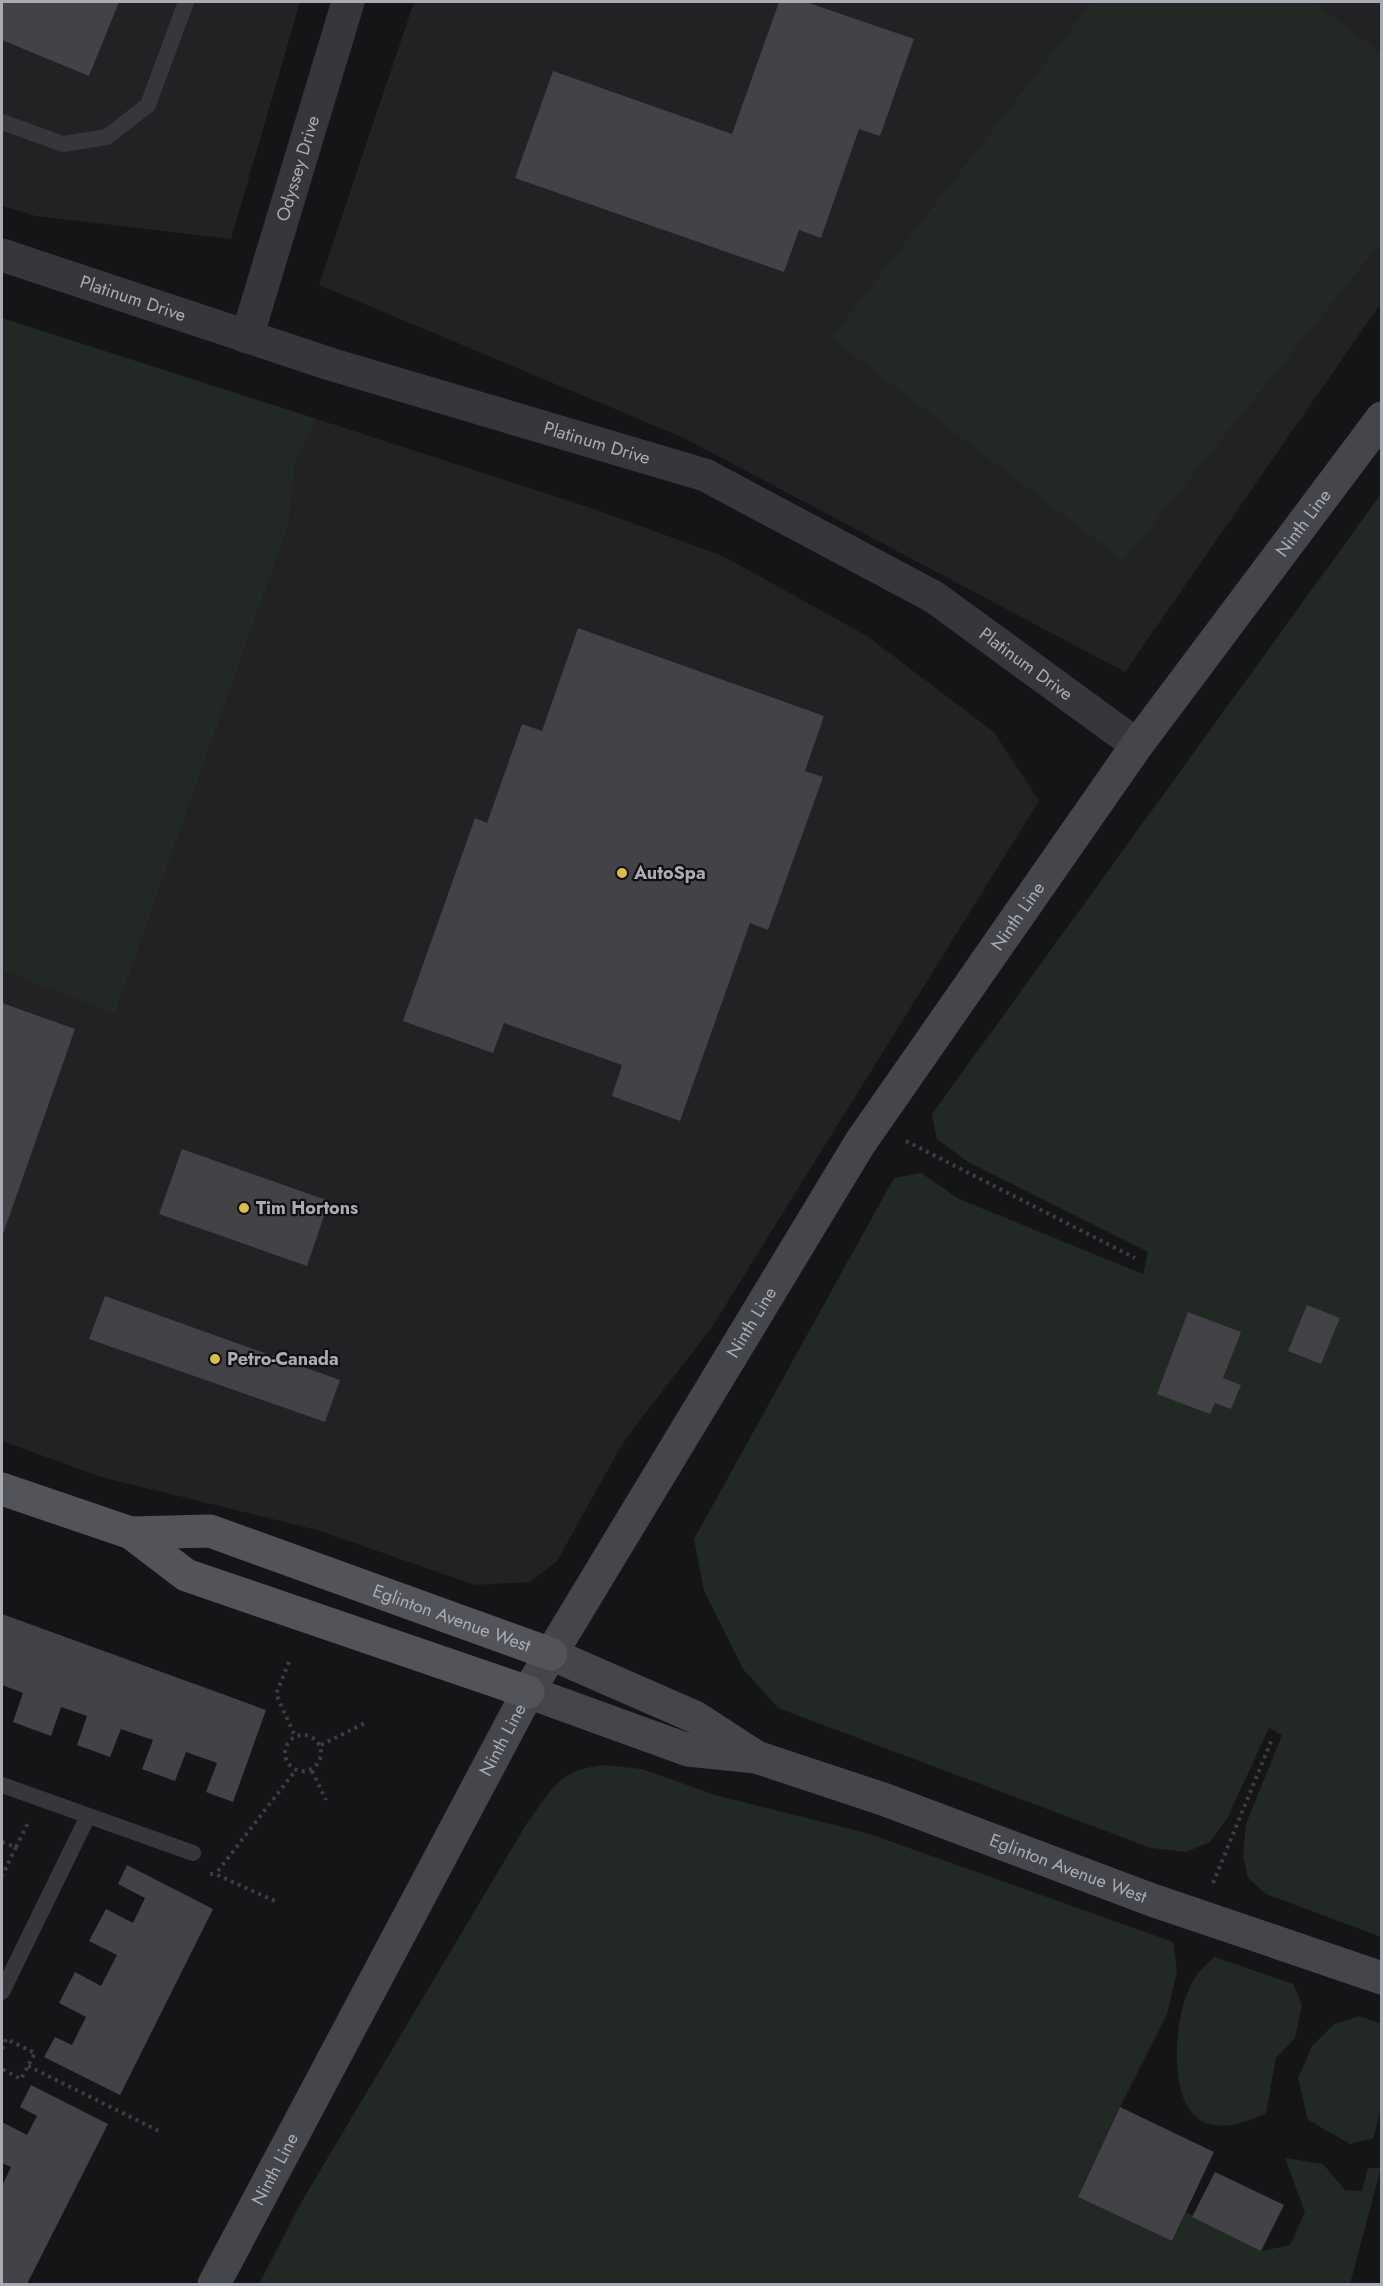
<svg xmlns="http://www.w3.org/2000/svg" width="1383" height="2286" font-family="Jost,sans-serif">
	<rect width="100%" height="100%" fill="#151517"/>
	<!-- built -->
	<path fill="#222123" d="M2,2H300L231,239L36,216L2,206Z
		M414,2H1381V303L1125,672L684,438L319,285Z
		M317,419L585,506L723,556L867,636L994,732L1039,801L712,1327L624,1441L557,1561L530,1582L475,1585L317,1530L101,1477L2,1441V971L115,1013L289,524L295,463Z"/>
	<!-- green -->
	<path fill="#222823" d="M1092,2H1314L1381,53V243L1123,561L831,338Z
		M2,318L317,419L295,463L289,524L115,1014L2,971Z
		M1381,494V1937L1266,1894L1248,1878L1243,1855L1246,1824L1282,1735L1269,1728L1227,1819L1210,1842L1186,1852L1151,1848L778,1708L743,1669L704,1591L694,1539L894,1178L921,1173L959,1199L1143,1274L1148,1252L968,1162L937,1139L932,1114Z
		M606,1765L642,1769L715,1795L867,1833L1173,1942L1177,1971L1167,2014L1120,2107L1078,2197L1172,2241L1186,2212L1261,2251L1290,2245L1305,2212L1285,2158L1323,2164L1345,2190L1362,2191L1368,2168H1381L1350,2284H259L302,2201L527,1823C553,1788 558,1769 606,1765Z
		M1215,1957L1293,1984L1302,2005L1295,2038L1276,2058L1266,2113C1203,2144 1176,2116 1177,2051C1177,2025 1183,1994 1198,1973C1203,1967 1209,1962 1215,1957Z
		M1360,2016L1381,2024V2105L1374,2138L1350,2144L1308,2120L1298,2078L1312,2046L1334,2024Z"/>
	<!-- building -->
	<path fill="#434246" d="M2,2H119L89,76L2,40Z
		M779,2H806L914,39L880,136L859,129L821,238L799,230L784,272L515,178L553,71L732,134Z
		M578,628L824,716L805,771L823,777L768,930L750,923L680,1121L612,1096L622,1065L574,1048L504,1023L493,1053L403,1021L475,818L487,823L522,724L542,731Z
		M2,1003L75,1029L2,1237Z
		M182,1149L329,1201L307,1266L159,1214Z
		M105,1296L340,1380L325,1422L89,1339Z
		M1307,1305L1340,1318L1321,1364L1288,1351Z
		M1188,1312L1241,1332L1223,1378L1241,1385L1231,1409L1215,1403L1210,1414L1157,1394Z
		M2,1614L266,1710L233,1802L206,1792L217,1763L186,1752L175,1781L142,1769L153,1740L121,1729L110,1757L77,1745L87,1716L61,1707L51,1736L13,1722L23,1693L2,1685Z
		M127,1865L213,1909L120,2095L44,2057L55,2037L72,2045L86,2017L59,2003L75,1972L101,1986L117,1955L89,1941L106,1909L133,1923L145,1898L118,1884Z
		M31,2085L108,2124L27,2284H2V2186L11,2167L2,2163V2122L27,2135L37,2116L20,2107Z
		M1120,2107L1214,2152L1172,2241L1078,2197Z
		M1215,2172L1284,2205L1261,2251L1192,2217Z"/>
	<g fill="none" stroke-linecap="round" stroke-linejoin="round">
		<!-- path -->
		<path stroke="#3d3e42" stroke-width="4" stroke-dasharray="3 4.5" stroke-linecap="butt" d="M906,1141L1135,1258
			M289,1662L276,1694L295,1736
			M285 1753a18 18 0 1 1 36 0a18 18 0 1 1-36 0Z
			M321,1745L367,1722
			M312,1771L326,1800
			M2,1842L16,1847L2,1876
			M16,1847L28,1823
			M218,1871L295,1771
			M210,1874H215L275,1901
			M1213,1883L1272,1739
			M2,2049L6,2039L35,2053L21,2079L2,2069
			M28,2066L161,2132"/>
		<!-- service -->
		<path stroke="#37373b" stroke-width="16" d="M2,122L63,144L107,137L148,105L186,2
			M2,1785L193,1853
			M2,1992L88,1816"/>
		<!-- minor -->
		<g stroke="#37373b" stroke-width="33">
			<path id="s1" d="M2,255L330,364L705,475L934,597L1137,745"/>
			<path id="s2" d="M247,337L348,2"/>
		</g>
		<!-- secondary -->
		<g stroke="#45464b" stroke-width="33">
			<path d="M551,1654L695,1717L752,1754"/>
			<path id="s3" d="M528,1692L688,1750L756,1757L883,1799L1152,1900L1382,1978"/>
			<path id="s4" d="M214,2284L528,1692L860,1143L1137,745L1382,418"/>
		</g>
		<!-- primary -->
		<g stroke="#53545a" stroke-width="33">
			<path d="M2,1489L131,1533L186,1575L528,1692"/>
			<path id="s5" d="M131,1533L210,1531L551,1654"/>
		</g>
	</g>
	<!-- markers -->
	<g fill="#dbbd49" stroke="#101012" stroke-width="2">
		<circle cx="622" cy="873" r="6"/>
		<circle cx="244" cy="1208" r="6"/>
		<circle cx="215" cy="1359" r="6"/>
	</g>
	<g text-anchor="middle" stroke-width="4.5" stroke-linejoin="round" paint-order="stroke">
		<!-- street labels -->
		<g font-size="18" fill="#a9abb5" stroke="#101012">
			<text dy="6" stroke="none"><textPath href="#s2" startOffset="176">Odyssey Drive</textPath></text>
			<text dy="6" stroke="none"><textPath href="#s1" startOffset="138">Platinum Drive</textPath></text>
			<text dy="6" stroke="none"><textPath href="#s1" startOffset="624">Platinum Drive</textPath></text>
			<text dy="6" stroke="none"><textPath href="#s4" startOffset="2074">Ninth Line</textPath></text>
			<text dy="6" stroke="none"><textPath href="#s1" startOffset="1110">Platinum Drive</textPath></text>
			<text dy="6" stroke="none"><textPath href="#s4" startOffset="1588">Ninth Line</textPath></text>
			<text dy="6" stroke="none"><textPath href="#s4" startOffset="1102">Ninth Line</textPath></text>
			<text dy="6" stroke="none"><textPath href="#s5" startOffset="336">Eglinton Avenue West</textPath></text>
			<text dy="6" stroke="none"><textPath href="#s4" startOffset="616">Ninth Line</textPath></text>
			<text dy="6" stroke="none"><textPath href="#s3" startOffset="570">Eglinton Avenue West</textPath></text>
			<text dy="6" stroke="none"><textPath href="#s4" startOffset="130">Ninth Line</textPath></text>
		</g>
		<!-- poi labels -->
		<g font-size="18" font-weight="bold" fill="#a9abb5" stroke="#101012" text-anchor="start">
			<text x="634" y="879">AutoSpa</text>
			<text x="256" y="1214">Tim Hortons</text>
			<text x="227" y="1365">Petro-Canada</text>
		</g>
	</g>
	<!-- border -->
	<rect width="1383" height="2286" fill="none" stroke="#a9abb5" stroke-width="6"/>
</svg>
